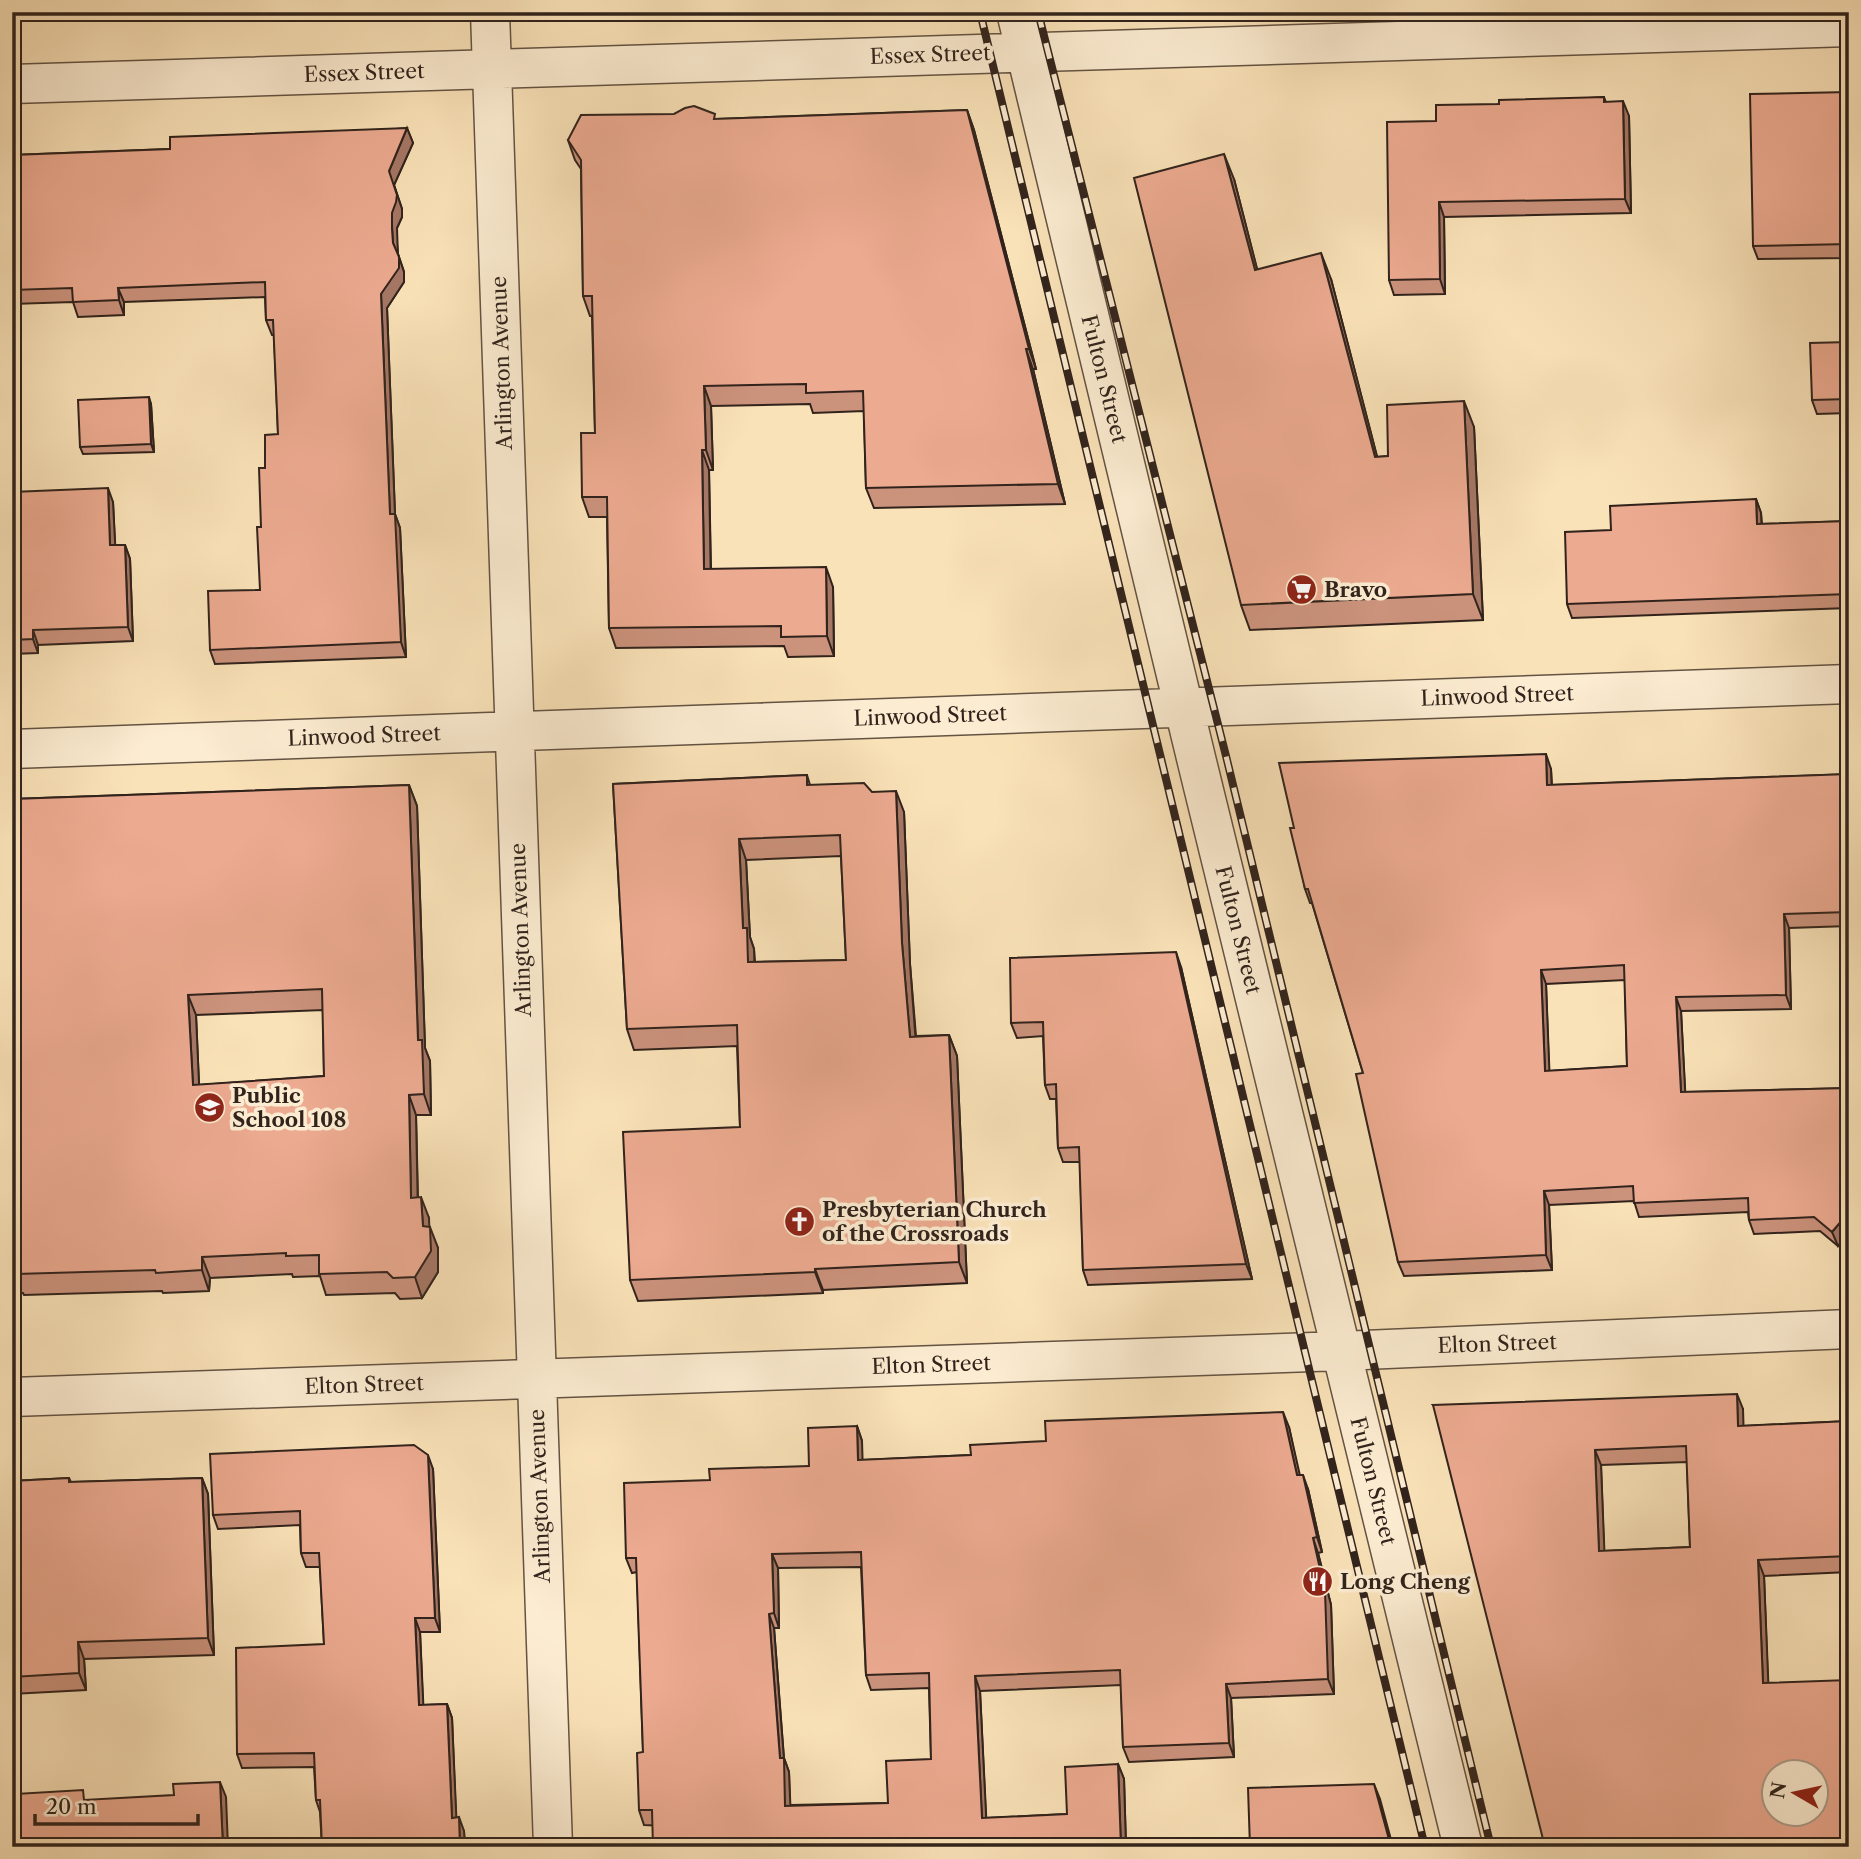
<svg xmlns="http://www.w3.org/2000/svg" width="1861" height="1859" viewBox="0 0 1861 1859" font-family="'Libre Caslon Text',serif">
<rect width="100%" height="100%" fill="#fae2b8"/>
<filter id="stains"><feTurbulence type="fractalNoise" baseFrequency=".00286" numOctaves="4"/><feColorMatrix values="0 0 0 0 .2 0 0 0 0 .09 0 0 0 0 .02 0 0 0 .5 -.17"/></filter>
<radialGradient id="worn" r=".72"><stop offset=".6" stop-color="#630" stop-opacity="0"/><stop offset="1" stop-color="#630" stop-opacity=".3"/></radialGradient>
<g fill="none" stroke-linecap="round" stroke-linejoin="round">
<defs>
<path id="minor" d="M490,12L553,1847
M1016,12L1197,762L1463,1847
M12,84L1849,27
M12,749L1849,684
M12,1397L1341,1351L1849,1329"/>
</defs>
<use href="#minor" stroke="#635343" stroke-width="41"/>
<use href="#minor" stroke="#fcecd1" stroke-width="38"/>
<defs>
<path id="rail" d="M980,12L1425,1847
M1038,12L1226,756L1491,1847"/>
</defs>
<use href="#rail" stroke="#31231c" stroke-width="8"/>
<use href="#rail" stroke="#fcecd1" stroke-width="5" stroke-dasharray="16" stroke-linecap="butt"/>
</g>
<path fill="#cb927c" stroke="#31231c" stroke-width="2" fill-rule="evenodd" d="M1849,92V258L1758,259L1753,246Z
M1604,97L1606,102L1629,116L1631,213L1444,217L1445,294L1394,295L1389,280L1436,121L1499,104Z
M967,110L974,130L1036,369H1033L1065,504L874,508L866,488L864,411L813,413L810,404L711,406L713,470H709L711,569L833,587L834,656L788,657L784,646L616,648L609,628L607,517H589L582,497L595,433L592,316H590L583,296L581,169L575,160L568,140L716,119Z
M407,128L413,143L394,185L402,209V217L397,228V244L398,254L404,272V282L387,308L395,514L400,528L406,657L215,664L210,650L260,590L261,527L265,468L278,434L274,335H272L266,320L265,297L124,302V315L78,317L73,302L12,304V155L170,149Z
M1234,179L1257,269L1331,279L1377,457L1388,456L1474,427L1483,620L1250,630L1241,605Z
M1849,342V413L1817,414L1812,400Z
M151,404L154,452L83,454L80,447Z
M12,492L113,502L115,545H125L130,559L133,641L38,645V653L12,654Z
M1756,499L1761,513L1762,524L1849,521V608L1572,618L1567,604L1611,530Z
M1551,769L1552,785L1849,774V926L1789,928L1791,1009L1681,1011L1685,1092L1849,1088V1233L1838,1246L1820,1231L1754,1234L1749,1220L1748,1212L1639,1217L1634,1201L1549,1205L1552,1270L1404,1276L1398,1262L1363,1073L1312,903H1310L1305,889L1294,828ZM1625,980L1627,1066L1549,1071L1546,984Z
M807,775L810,785L872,792L904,812L910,964L916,1036L949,1035L957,1056L967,1283L823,1290V1293L638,1301L630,1280L740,1127L737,1046L634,1050L627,1029L613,784ZM841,856L846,960L755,962L754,949L750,937L746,860Z
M409,785L417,806L425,1048L430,1061L431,1115H416L418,1197L429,1218V1227L438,1248V1272L422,1298L400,1299L395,1293L326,1295L320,1276L293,1277L292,1274L210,1278L209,1291L163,1293L162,1291L24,1295L23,1293H12V799ZM323,1010L324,1076L199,1085L196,1015Z
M1181,967L1252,1279L1088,1285L1083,1270L1080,1162H1063L1058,1148L1056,1099H1050L1045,1085L1043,1036L1017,1038L1011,1023Z
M1433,1405L1743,1409V1426L1849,1421V1572L1764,1576L1768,1683L1849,1847ZM1687,1462L1690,1547L1604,1551L1601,1465Z
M857,1426L862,1441V1460L971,1455L1289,1427L1299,1475L1308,1489L1322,1552L1318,1553L1331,1605L1334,1694L1231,1698L1234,1757L1129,1762L1123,1747L1121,1685L980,1691L986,1818L1067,1814L1118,1764L1124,1779L1126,1847L644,1825L639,1810L643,1752L637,1572L632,1573L626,1558L710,1480L809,1466ZM861,1567L866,1675L871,1690L929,1688L931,1759L888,1803L790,1805L789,1772L784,1758L774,1628H779L778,1568Z
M433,1469L440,1632H420L423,1705L447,1704L452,1718L456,1818L464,1831L465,1847H322L320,1812L316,1800L314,1767L242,1768L237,1754L324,1644L320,1567H306L301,1553L300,1525L218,1529L213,1515Z
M69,1478L71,1482L202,1478L208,1494L214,1655L84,1659L86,1690L12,1694V1481Z"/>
<path fill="#a57765" stroke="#31231c" stroke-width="2" d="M1623,101L1629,116L1631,213L1625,199Z
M967,110L974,130L1036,369L1029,349Z
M407,128L413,143L394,185L402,209V217L397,228L398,257L393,243L389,171Z
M1224,154L1234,179L1264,296L1255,270Z
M1439,202L1444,217L1445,294L1440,279Z
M1321,253L1331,279L1384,483L1375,457Z
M399,257L404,272V282L387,308L395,514L400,528L406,657L401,642L390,514L381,294Z
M118,288L124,302V315L119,300Z
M1026,349L1033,369L1065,504L1058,484Z
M704,386L711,406L713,470L706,450Z
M149,397L151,404L154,452L151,444Z
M1464,401L1474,427L1483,620L1473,594Z
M702,450L709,470L711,589L704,569Z
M108,488L113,502L116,560L110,545Z
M1756,499L1761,513L1762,538L1757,524Z
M125,545L130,559L133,641L128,627Z
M826,567L833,587L834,656L827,636Z
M33,630L38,645V653L33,639Z
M1546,754L1551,769L1552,799L1547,785Z
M409,785L417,806L425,1048L430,1061L431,1115L424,1094L418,1040Z
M896,791L904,812L910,964L917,1058L910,1037L902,943Z
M739,839L746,860L750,937L754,949L755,984L748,962L743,928Z
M1784,914L1789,928L1791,1009L1786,995Z
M1176,952L1181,967L1252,1279L1246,1264Z
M1541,970L1546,984L1550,1085L1545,1071Z
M188,995L196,1015L200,1106L193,1085Z
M1676,997L1681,1011L1686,1106L1681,1092Z
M949,1035L957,1056L967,1283L959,1262Z
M409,1095L416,1115L418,1218L411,1198Z
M1544,1191L1549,1205L1552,1270L1546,1255Z
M421,1197L429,1218L430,1247L423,1226Z
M1849,1212V1233L1838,1246L1832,1232Z
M430,1227L438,1248V1272L422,1298L415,1277Z
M202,1257L210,1278L209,1291L202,1270Z
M815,1269L823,1290V1293L815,1272Z
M1737,1394L1743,1409L1744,1442L1738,1426Z
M1283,1412L1289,1427L1303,1489L1297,1475Z
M857,1426L862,1441L863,1474L858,1460Z
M1595,1450L1601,1465L1605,1566L1599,1551Z
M428,1455L433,1469L440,1632L435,1618Z
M1303,1475L1308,1489L1322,1552L1317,1537Z
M202,1478L208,1494L214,1655L208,1638Z
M1313,1538L1318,1553L1331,1605L1334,1694L1328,1679Z
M772,1554L778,1568L779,1628L774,1613Z
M1758,1560L1764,1576L1769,1699L1763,1683Z
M769,1614L774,1628L784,1760V1758L789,1772L791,1820L785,1806L780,1758Z
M415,1618L420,1632L424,1719L419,1705Z
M78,1642L84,1659L86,1690L79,1673Z
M975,1676L980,1691L987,1833L982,1818Z
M1226,1684L1231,1698L1234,1757L1229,1743Z
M447,1704L452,1718L457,1832L452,1818Z
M1118,1764L1124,1779L1126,1847H1121Z
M14,1765L20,1780L21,1808L16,1794Z
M220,1782L226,1797L228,1847H223Z
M1374,1784L1380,1799L1393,1847H1391Z
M459,1817L464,1831L465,1847H460Z"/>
<path fill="#ecaa90" stroke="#31231c" stroke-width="2" fill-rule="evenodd" d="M1849,92V244L1753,246L1750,94Z
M1604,97V102L1623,101L1625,199L1439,202L1440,279L1389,280L1387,122L1436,121V105L1499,104V100Z
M694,106L715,114L714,119L967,110L1029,349H1026L1058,484L866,488L863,391L806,393V384L704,386L706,450H702L704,569L826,567L827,636L781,637V626L609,628L607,497H582L581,433H595L592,296H583L581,160L568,140L581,115L674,114L685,108Z
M407,128L389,171L397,195L396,202L392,213V229L393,243L399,257V268L381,294L390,514H395L401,642L210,650L208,591L260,590L257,527H261L259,468H265V435L278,434L273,320H266L265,282L118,288L119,300L73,302L72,288L12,290V155L170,149V137Z
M1224,154L1255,270L1321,253L1375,457L1388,456L1387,405L1464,401L1473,594L1241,605L1134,178Z
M1849,342V399L1812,400L1810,343Z
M149,397L151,444L80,447L78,400Z
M108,488L110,545H125L128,627L33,630V639L12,640V492Z
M1756,499L1757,524L1849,521V594L1567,604L1565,532L1611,530L1610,506Z
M1546,754L1547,785L1849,774V912L1784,914L1786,995L1676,997L1681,1092L1849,1088V1212L1832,1232L1814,1217L1749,1220L1748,1198L1634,1203L1633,1186L1544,1191L1546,1255L1398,1262L1356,1074L1363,1073L1308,889H1305L1290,828H1294L1279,763ZM1624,965L1627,1066L1545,1071L1541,970Z
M807,775V785L864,783L872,792L896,791L902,943L910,1037L949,1035L959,1262L815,1269V1272L630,1280L623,1132L740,1127L737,1025L627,1029L613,784ZM840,835L846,960L748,962L747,928H743L739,839Z
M409,785L418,1040H422L424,1094L409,1095L411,1198L421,1197L423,1226L430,1227L431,1251L415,1277L393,1278L387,1272L319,1274V1255L286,1256V1253L202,1257V1270L156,1273L155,1270L16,1274V1272H12V799ZM322,989L324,1076L193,1085L188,995Z
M1176,952L1246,1264L1083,1270L1079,1147L1058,1148L1056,1084L1045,1085L1043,1022L1011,1023L1010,958Z
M1737,1394L1738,1426L1849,1421V1556L1758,1560L1763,1683L1849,1680V1847H1545L1433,1405ZM1686,1446L1690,1547L1599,1551L1595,1450ZM1774,1772H1816V1814H1774Z
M1283,1412L1297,1475H1303L1317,1537L1313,1538L1325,1591L1328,1679L1226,1684L1229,1743L1123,1747L1120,1670L975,1676L982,1818L1067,1814L1065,1767L1118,1764L1121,1847H653L652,1810H639L637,1753L643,1752L636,1558H626L624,1483L710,1480L709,1469L809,1466L808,1428L857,1426L858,1460L971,1455L970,1445L1046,1441L1045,1421ZM861,1552L866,1675L929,1673L931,1759L886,1761L888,1803L785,1806L784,1758H780L769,1614L774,1613L772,1554Z
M414,1445L428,1455L435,1618H415L419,1705L447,1704L452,1818L459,1817L460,1847H322L320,1800H316L314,1753L237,1754L236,1648L324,1644L319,1553H301L300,1511L213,1515L210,1454Z
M69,1478V1482L202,1478L208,1638L78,1642L79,1673L12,1677V1481Z
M12,1765H14L16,1794L83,1790L84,1800L174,1795L173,1784L220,1782L223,1847H12Z
M1374,1784L1391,1847H1250L1248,1788Z"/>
<defs>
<symbol id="supermarket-disc" viewBox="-11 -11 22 22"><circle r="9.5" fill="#8f2418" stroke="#fcecd1"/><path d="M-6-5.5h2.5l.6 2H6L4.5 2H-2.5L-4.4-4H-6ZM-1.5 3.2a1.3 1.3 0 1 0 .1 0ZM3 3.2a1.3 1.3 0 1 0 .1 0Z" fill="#fff"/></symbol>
<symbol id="school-disc" viewBox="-11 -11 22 22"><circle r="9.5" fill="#8f2418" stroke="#fcecd1"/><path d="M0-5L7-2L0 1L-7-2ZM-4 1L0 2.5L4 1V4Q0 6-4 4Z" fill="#fff"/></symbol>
<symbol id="church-disc" viewBox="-11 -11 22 22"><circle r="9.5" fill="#8f2418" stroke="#fcecd1"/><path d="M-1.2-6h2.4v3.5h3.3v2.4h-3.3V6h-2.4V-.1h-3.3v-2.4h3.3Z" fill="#fff"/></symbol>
<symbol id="restaurant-disc" viewBox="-11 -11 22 22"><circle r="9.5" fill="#8f2418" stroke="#fcecd1"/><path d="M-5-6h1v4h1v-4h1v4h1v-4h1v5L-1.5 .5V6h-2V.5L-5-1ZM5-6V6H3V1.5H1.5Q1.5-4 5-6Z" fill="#fff"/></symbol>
</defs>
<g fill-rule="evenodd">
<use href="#supermarket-disc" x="1284" y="572" width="35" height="35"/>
<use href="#school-disc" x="192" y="1090" width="35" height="35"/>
<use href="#church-disc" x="782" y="1204" width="35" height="35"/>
<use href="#restaurant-disc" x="1300" y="1564" width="35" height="35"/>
</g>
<g text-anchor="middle" stroke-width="7" stroke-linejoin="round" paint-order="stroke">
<g font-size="21" fill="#31231c" stroke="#fcecd1">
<text transform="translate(930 55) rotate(-2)" y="7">Essex Street</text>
<text transform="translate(364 73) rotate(-2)" y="7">Essex Street</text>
<text transform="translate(502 363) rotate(-92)" y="7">Arlington Avenue</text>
<text transform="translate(1104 379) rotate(76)" y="7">Fulton Street</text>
<text transform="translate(1497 696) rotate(-2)" y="7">Linwood Street</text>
<text transform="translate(930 716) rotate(-2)" y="7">Linwood Street</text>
<text transform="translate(364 736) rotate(-2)" y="7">Linwood Street</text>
<text transform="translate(521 930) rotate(-92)" y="7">Arlington Avenue</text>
<text transform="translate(1238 930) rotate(76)" y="7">Fulton Street</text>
<text transform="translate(1497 1344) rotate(-2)" y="7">Elton Street</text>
<text transform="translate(931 1365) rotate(-2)" y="7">Elton Street</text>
<text transform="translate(364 1385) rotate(-2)" y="7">Elton Street</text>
<text transform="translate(1373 1481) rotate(76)" y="7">Fulton Street</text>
<text transform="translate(540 1496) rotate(-92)" y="7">Arlington Avenue</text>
</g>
<g font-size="21" font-weight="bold" fill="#31231c" stroke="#fcecd1" text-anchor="start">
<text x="1324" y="597">Bravo</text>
<text x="232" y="1103">Public<tspan x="232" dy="24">School 108</tspan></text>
<text x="822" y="1217">Presbyterian Church<tspan x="822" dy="24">of the Crossroads</tspan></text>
<text x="1340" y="1589">Long Cheng</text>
</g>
</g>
<rect width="1861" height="1859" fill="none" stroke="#fae2b8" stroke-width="42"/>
<rect x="14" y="14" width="1833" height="1831" fill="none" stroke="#31231c" stroke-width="3.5"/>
<rect x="21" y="21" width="1819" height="1817" fill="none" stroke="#31231c" stroke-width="2"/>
<g transform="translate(1795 1793) rotate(279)"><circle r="33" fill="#fcecd1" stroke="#ab9c89" stroke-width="2"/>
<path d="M0-5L12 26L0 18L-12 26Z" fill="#8f2418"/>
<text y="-10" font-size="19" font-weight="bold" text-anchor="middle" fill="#31231c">N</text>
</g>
<path d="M35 1814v10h163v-10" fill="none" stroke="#31231c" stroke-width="3.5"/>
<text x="46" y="1814" font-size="21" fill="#31231c" stroke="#fcecd1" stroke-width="5" paint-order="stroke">20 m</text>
<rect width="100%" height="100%" filter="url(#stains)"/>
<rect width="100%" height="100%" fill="url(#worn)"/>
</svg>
